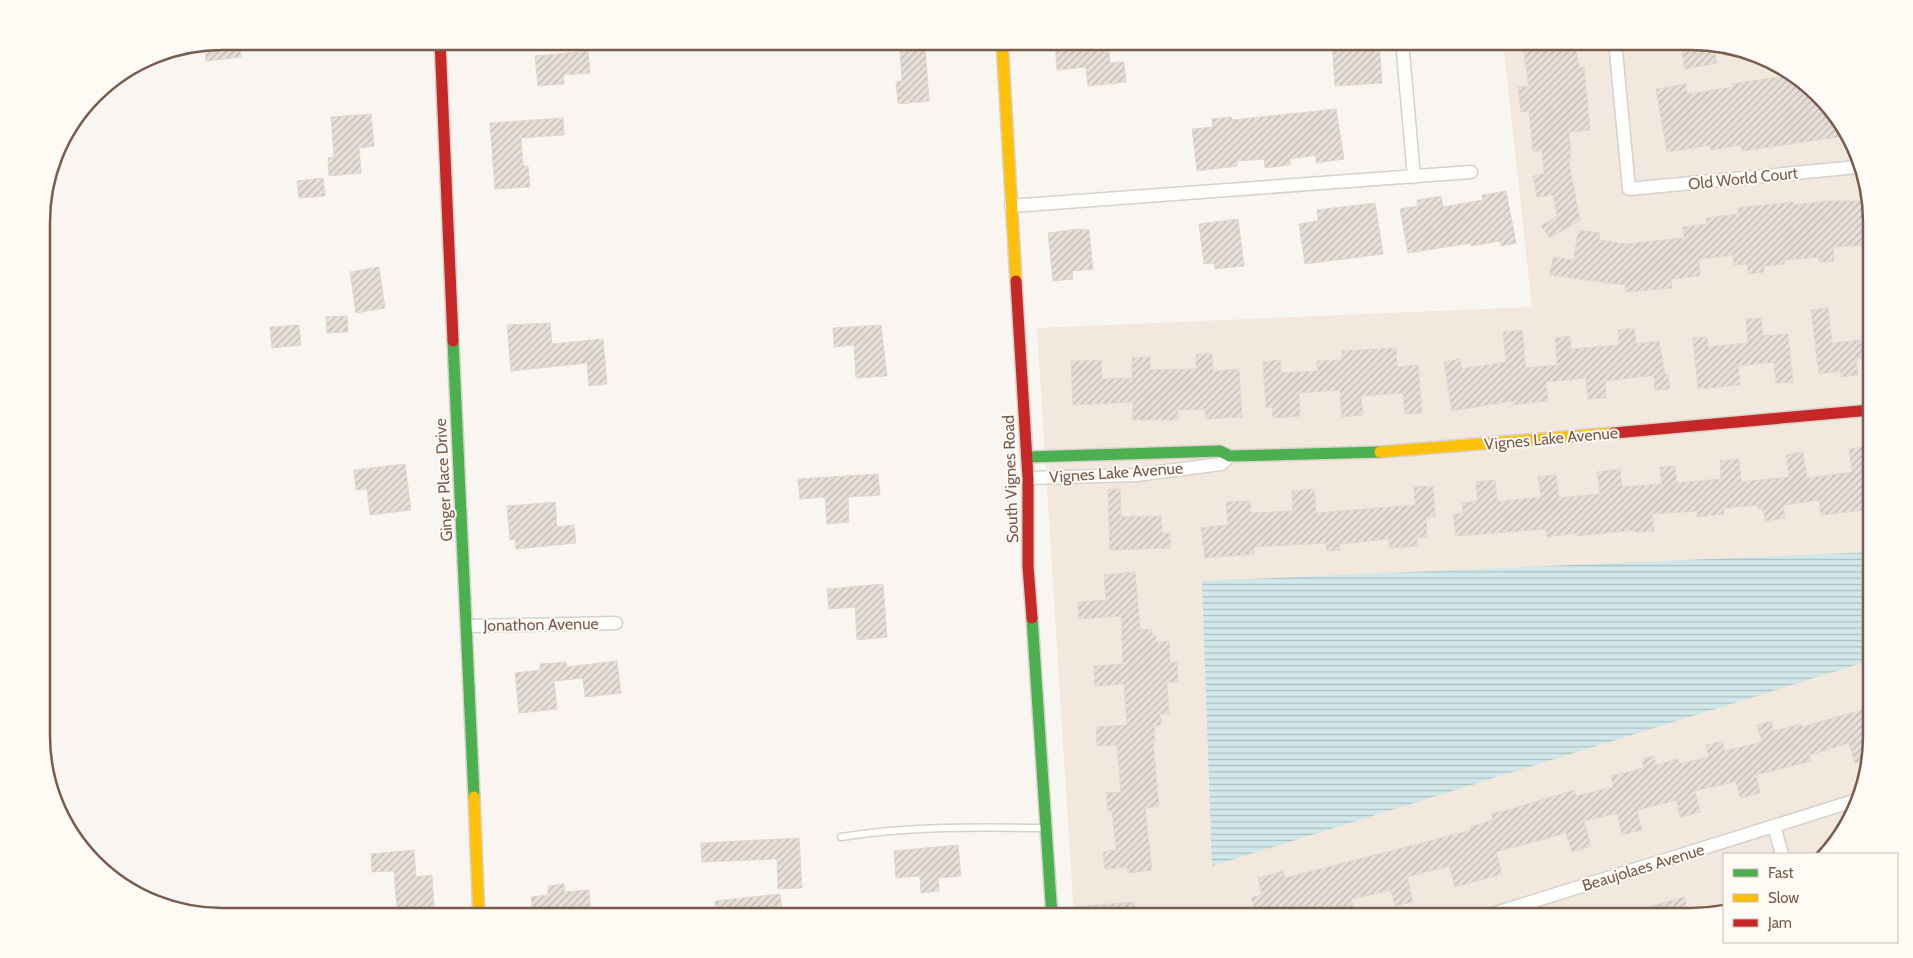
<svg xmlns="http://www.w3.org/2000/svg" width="1913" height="958" viewBox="0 0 1913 958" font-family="Cabin,sans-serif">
<defs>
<pattern id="water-rules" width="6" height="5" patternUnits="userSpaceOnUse" patternTransform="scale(1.25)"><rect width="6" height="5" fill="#d0e8ea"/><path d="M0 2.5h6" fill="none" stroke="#aebfc0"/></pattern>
<pattern id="building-hatch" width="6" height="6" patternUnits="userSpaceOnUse" patternTransform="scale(1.25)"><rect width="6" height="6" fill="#e6ded7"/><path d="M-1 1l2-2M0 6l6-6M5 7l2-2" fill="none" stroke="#bfb7b1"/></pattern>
</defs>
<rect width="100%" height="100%" fill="#f9f5f0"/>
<path fill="#f2e8de" d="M1503,41H1691L1760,57L1762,62L1772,61L1835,112L1870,198L1872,737L1853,816L1820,854H1724V909L1703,916L1074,917L1037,328L1532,307Z"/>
<path fill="url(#water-rules)" d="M1871,552L1872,660L1212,866L1202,581Z"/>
<path fill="url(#building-hatch)" stroke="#e2d8d2" d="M222,41H240L241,57L206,61L204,45Z
M1055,41H1108L1110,63L1124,62L1126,82L1088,86L1086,67L1057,70Z
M1379,41L1382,83L1335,86L1332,42Z
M1522,41H1575L1579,68L1584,67L1590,130L1569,132L1571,158H1568L1580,220L1550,238L1541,226L1557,216L1553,195L1537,197L1533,176L1544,174L1542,151H1533L1529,111L1521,112L1518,87L1529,86Z
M1680,41L1714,47L1717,63L1685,69Z
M925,47L929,101L898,104L896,82L902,81L900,49Z
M588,51L590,73L563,75L564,84L538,86L535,56Z
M1790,75L1835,112L1845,136L1742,151L1741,145L1711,150L1710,145L1667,152L1656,89L1686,84L1687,94L1733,87L1732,84Z
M1336,109L1344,159L1316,163V155L1290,159V165L1265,168L1264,159L1237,161V166L1197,171L1192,129L1213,127L1212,119L1231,117L1232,120Z
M371,114L374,146L359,148L361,173L329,176L328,158L334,157L331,117Z
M563,118L564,135L521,138L523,166H528L530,187L495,189L490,123Z
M323,178L325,196L299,198L297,181Z
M1506,191L1516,243L1501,246L1500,241L1471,246V243L1408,253L1400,209L1418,206L1417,200L1441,196L1443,207L1483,200L1482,195Z
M1828,201H1866L1868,245L1833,247L1834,261L1819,262V257L1784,260L1785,264L1764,266V272L1748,274L1747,264L1734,265L1733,255L1699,259L1700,276L1671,279L1672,288L1626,292L1625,285L1550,275L1553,257L1574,260L1578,230L1600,233L1599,240L1625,244L1684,238L1683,227L1707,224L1706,218L1739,214L1738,208L1793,202L1794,205Z
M1375,203L1383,254L1305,264L1299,224L1318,221L1317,210Z
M1238,219L1244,266L1215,269L1214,263L1204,264L1199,224Z
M1078,229L1089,230L1093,269L1072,271L1073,279L1053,281L1048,233Z
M379,267L385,308L356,313L350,272Z
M1828,308L1832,343L1861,340L1863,358L1856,359L1858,375L1841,377V371L1819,374L1811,310Z
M347,316L348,332L327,333L326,317Z
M1761,318L1763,336L1788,334L1793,382L1776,383L1774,362L1738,366L1740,385L1698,389L1693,338L1707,337L1708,347L1748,343L1746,319Z
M550,323L552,344L603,339L607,384L589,386L587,363L511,371L507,325Z
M299,325L301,345L272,348L270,327Z
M881,325L887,376L856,378L854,345L834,347L833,328Z
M1634,328L1636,344L1659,341L1665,374L1605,381L1606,398L1588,399L1586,378L1546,382L1548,401L1512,405V401L1452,411L1444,362L1460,359L1462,369L1506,362L1503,332L1522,330L1526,368L1557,365L1555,338L1570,336L1571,349L1619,345L1618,330Z
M1396,348L1397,367L1418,365L1422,413L1405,414L1403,393L1361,396L1363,415L1342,417L1340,390L1299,393L1300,416L1273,418L1272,407L1266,408L1263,362L1280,360L1281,373L1318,371L1317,361L1342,360V351Z
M1196,354H1212L1213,371L1239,369L1242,417L1206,419L1205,409L1178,410V420H1133V402L1073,405L1071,361L1101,360L1102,379L1132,378V358L1150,357V370L1196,369Z
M1668,374L1670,389L1655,390L1654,376Z
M1864,447L1869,490L1863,491L1865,510L1821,515L1819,500L1783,505L1785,518L1765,521L1763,509H1758V505L1724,508V514L1697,517V511L1652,514L1654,531L1634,532V530L1576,536V533L1547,537L1546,529L1456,536L1453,514L1463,513L1462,503L1478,501L1476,482L1495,480L1497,502L1541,497L1538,477L1556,475L1559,498L1600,494L1597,472L1620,469L1622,487L1662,484L1660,467L1675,466L1677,483L1721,479L1720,461L1739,459L1741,482L1789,477L1786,455L1803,452L1807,478L1852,472L1849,449Z
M405,464L411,510L370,515L367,489L356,490L354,470Z
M878,474L880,495L848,497L849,522L827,524L825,497L800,499L798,479Z
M1433,486L1435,516L1426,517L1427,537L1417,538V546L1390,548L1389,539L1339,544L1340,550L1327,551L1326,543L1254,547V554L1205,558L1201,528L1228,525L1226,502L1250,501L1251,513L1293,511L1292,491L1314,489L1316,513L1415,505L1414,487Z
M1108,489H1120L1121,517L1161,516L1162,533H1170V548L1110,550Z
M555,502L557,527L574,525L576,543L516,549L515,539L510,540L507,506Z
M1135,572L1140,630L1152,629V636H1156V642L1169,641L1170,663L1177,662L1178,682H1167L1169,714H1160L1161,725L1154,726L1155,742H1153L1159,806L1145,808L1152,870L1128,873L1127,867L1105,869L1103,852L1116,850L1112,811H1108L1106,793L1121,792L1117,745L1097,746L1096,727L1127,725L1124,684L1095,686L1094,666L1123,664L1121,616L1079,619L1078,602L1106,600L1104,575Z
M883,584L887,637L857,640L855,607L829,609L827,589Z
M617,661L621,693L585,697L583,678L554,681L557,709L519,713L515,673L540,670V664L566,662L567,667Z
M1872,707V737L1866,760L1855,763L1849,743L1809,755L1811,761L1756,775L1760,793L1740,798L1736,781L1695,791L1700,812L1680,817L1677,800L1637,810L1642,830L1622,835L1617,813L1584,821L1591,846L1572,852L1566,833L1496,852L1502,874L1455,887L1449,866L1407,877L1413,902L1395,906L1391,890L1351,899L1356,916H1338L1335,905L1290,916H1256L1251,898L1262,895L1258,878L1283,871L1285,878L1411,846L1471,830L1470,827L1493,820L1491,813L1508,810L1574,790L1576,796L1613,787L1611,776L1644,768L1642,759L1654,756L1656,765L1678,759L1679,764L1709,757L1706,745L1722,741L1725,751L1762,742L1757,725L1771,721L1774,731L1801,724L1802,727Z
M799,838L802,888L778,889L777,859L702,862L701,843Z
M958,845L961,876L938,878L939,891L921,893L920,876L896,878L894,851Z
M414,850L416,877L432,875L434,907L397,909L394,871L372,872L371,854Z
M564,884L565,892L589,890L591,915L533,917L531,897L548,895V886Z
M780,894L783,917H716L715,901Z
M1684,897L1689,916H1629L1628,913Z
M1134,902L1136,917H1075L1074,907Z"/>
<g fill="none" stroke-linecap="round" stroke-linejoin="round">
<defs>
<path id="lane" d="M841,837C909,826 977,827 1045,828"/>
<path id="street" d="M1402,41L1414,177
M1615,41L1629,189L1857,167
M1011,206L1471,172
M1028,478L1136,475L1221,464L1230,456
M467,626L616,623
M1774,826L1782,854
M1486,916L1857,800"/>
<path id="fast" d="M453,341L474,797
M1027,457L1220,451L1230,456L1380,452
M1032,618L1052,917"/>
<path id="slow" d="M1002,41L1016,281
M1380,452L1614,433
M474,797L479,917"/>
<path id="jam" d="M440,41L453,341
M1016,281L1028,478V566L1032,618
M1614,433L1871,410"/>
</defs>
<use href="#lane" stroke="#d7d1cb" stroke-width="9"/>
<use href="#street" stroke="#d7d1cb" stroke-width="15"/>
<use href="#fast" stroke="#d9d2cb" stroke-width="14"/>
<use href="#slow" stroke="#d9d2cb" stroke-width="14"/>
<use href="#jam" stroke="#d9d2cb" stroke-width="14"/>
<use href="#lane" stroke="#fefefd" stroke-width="6"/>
<use href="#street" stroke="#fefefd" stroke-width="12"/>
<use href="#fast" stroke="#4caf50" stroke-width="11"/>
<use href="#slow" stroke="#ffc107" stroke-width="11"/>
<use href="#jam" stroke="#c62828" stroke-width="11"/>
</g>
<g text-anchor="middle" stroke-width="4" stroke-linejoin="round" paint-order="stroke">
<g font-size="16" fill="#7a5c4d" stroke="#fffaf3">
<text transform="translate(1743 178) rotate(-6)" y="6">Old World Court</text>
<text transform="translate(1551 438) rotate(-5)" y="6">Vignes Lake Avenue</text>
<text transform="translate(1116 472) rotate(-4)" y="6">Vignes Lake Avenue</text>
<text transform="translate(1010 479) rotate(-92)" y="6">South Vignes Road</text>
<text transform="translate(443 480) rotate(-93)" y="6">Ginger Place Drive</text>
<text transform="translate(541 624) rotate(-1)" y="6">Jonathon Avenue</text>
<text transform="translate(1643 867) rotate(-17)" y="6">Beaujolaes Avenue</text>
</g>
</g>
<path d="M0 0H1913V958H0ZM222 50H1691A172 172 0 0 1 1863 222V736A172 172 0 0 1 1691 908H222A172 172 0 0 1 50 736V222A172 172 0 0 1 222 50Z" fill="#fffaf3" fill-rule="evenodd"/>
<path fill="none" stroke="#7a5c4d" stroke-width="2.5" d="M222 50H1691A172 172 0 0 1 1863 222V736A172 172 0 0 1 1691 908H222A172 172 0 0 1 50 736V222A172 172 0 0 1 222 50Z"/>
<rect x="1723" y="853" width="175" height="90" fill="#fffaf3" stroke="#cabbb1"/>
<rect x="1733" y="869" width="25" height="8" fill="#4caf50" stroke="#cabbb1"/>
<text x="1768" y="878" font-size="15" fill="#7a5c4d">Fast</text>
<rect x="1733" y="894" width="25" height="8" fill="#ffc107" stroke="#cabbb1"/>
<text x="1768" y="903" font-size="15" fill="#7a5c4d">Slow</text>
<rect x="1733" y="919" width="25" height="8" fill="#c62828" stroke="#cabbb1"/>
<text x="1768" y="928" font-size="15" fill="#7a5c4d">Jam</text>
</svg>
